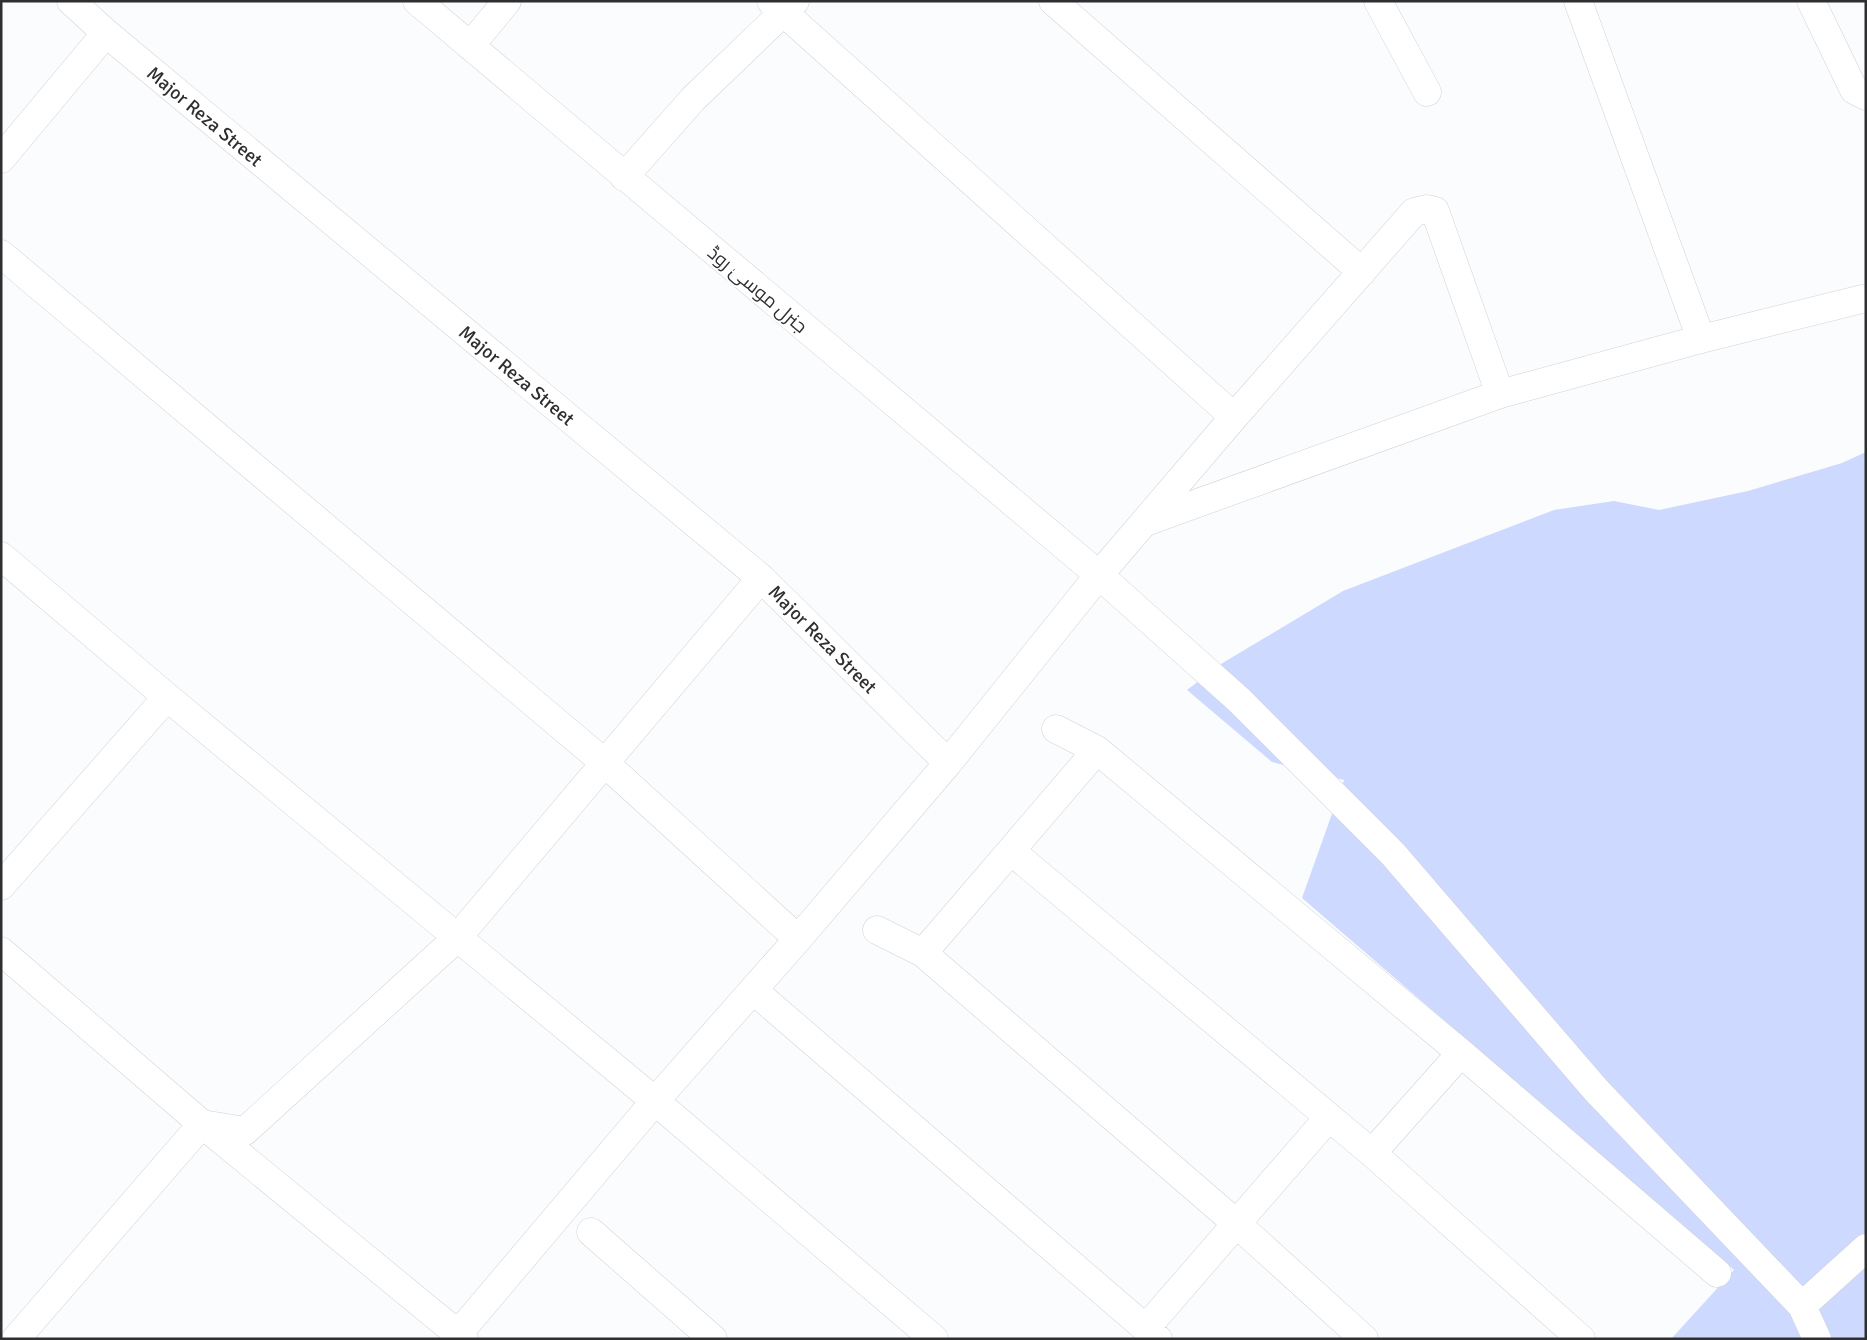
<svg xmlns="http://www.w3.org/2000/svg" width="1867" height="1340" viewBox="0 0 1867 1340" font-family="Signika,Cairo,sans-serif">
<rect width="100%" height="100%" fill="#fbfcfe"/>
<path fill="#cdd9ff" d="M1866,452V1339H1671L1734,1270L1302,898L1344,780L1272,762L1187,690L1221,664L1343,591L1554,510L1614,501L1659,510L1748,491L1842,463Z"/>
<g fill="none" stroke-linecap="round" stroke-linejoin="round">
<defs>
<path id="minor" d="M71,1L106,33L761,578L948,763
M417,1L1099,575L1239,700L1393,854L1596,1090L1802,1306L1817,1339
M771,1L1234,417
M1053,1L1362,272
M1378,1L1427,92
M1578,1L1701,339
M1811,1L1854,90L1866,96
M470,46L507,1
M1,159L106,33
M624,177L693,99L795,1
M1,254L606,764L798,939
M1148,521L1500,394L1701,339L1866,298
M1,556L167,697L655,1101L934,1339
M1056,729L1097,750L1461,1053L1717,1273
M1011,851L1372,1153L1581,1339
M1,886L167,697
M877,930L923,953L1237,1224L1364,1339
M1,951L202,1124L464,1339
M923,953L1097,750
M753,990L1158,1339
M1372,1153L1461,1053
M591,1232L713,1339
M1802,1306L1866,1248
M1146,1328L1329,1117
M458,1334L655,1101L798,939L948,763L1099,575L1234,417L1414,212L1426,209L1435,211L1500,394
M16,1339L202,1124L245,1131L457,938L761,578"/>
</defs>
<use href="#minor" stroke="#d0d2d8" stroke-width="29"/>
<use href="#minor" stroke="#fff" stroke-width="28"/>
</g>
<g text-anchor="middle" stroke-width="4" stroke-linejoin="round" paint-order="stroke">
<g font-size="19" fill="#2f2f32" stroke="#fff">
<text transform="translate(205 116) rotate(40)" y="7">Major Reza Street</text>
<text transform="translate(758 289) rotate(40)" y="7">جنرل موسیٰ روڈ</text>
<text transform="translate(517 375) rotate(40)" y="7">Major Reza Street</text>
<text transform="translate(823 639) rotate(45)" y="7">Major Reza Street</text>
</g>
</g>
<rect width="1867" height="1340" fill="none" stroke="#2f2f32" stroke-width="5"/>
</svg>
